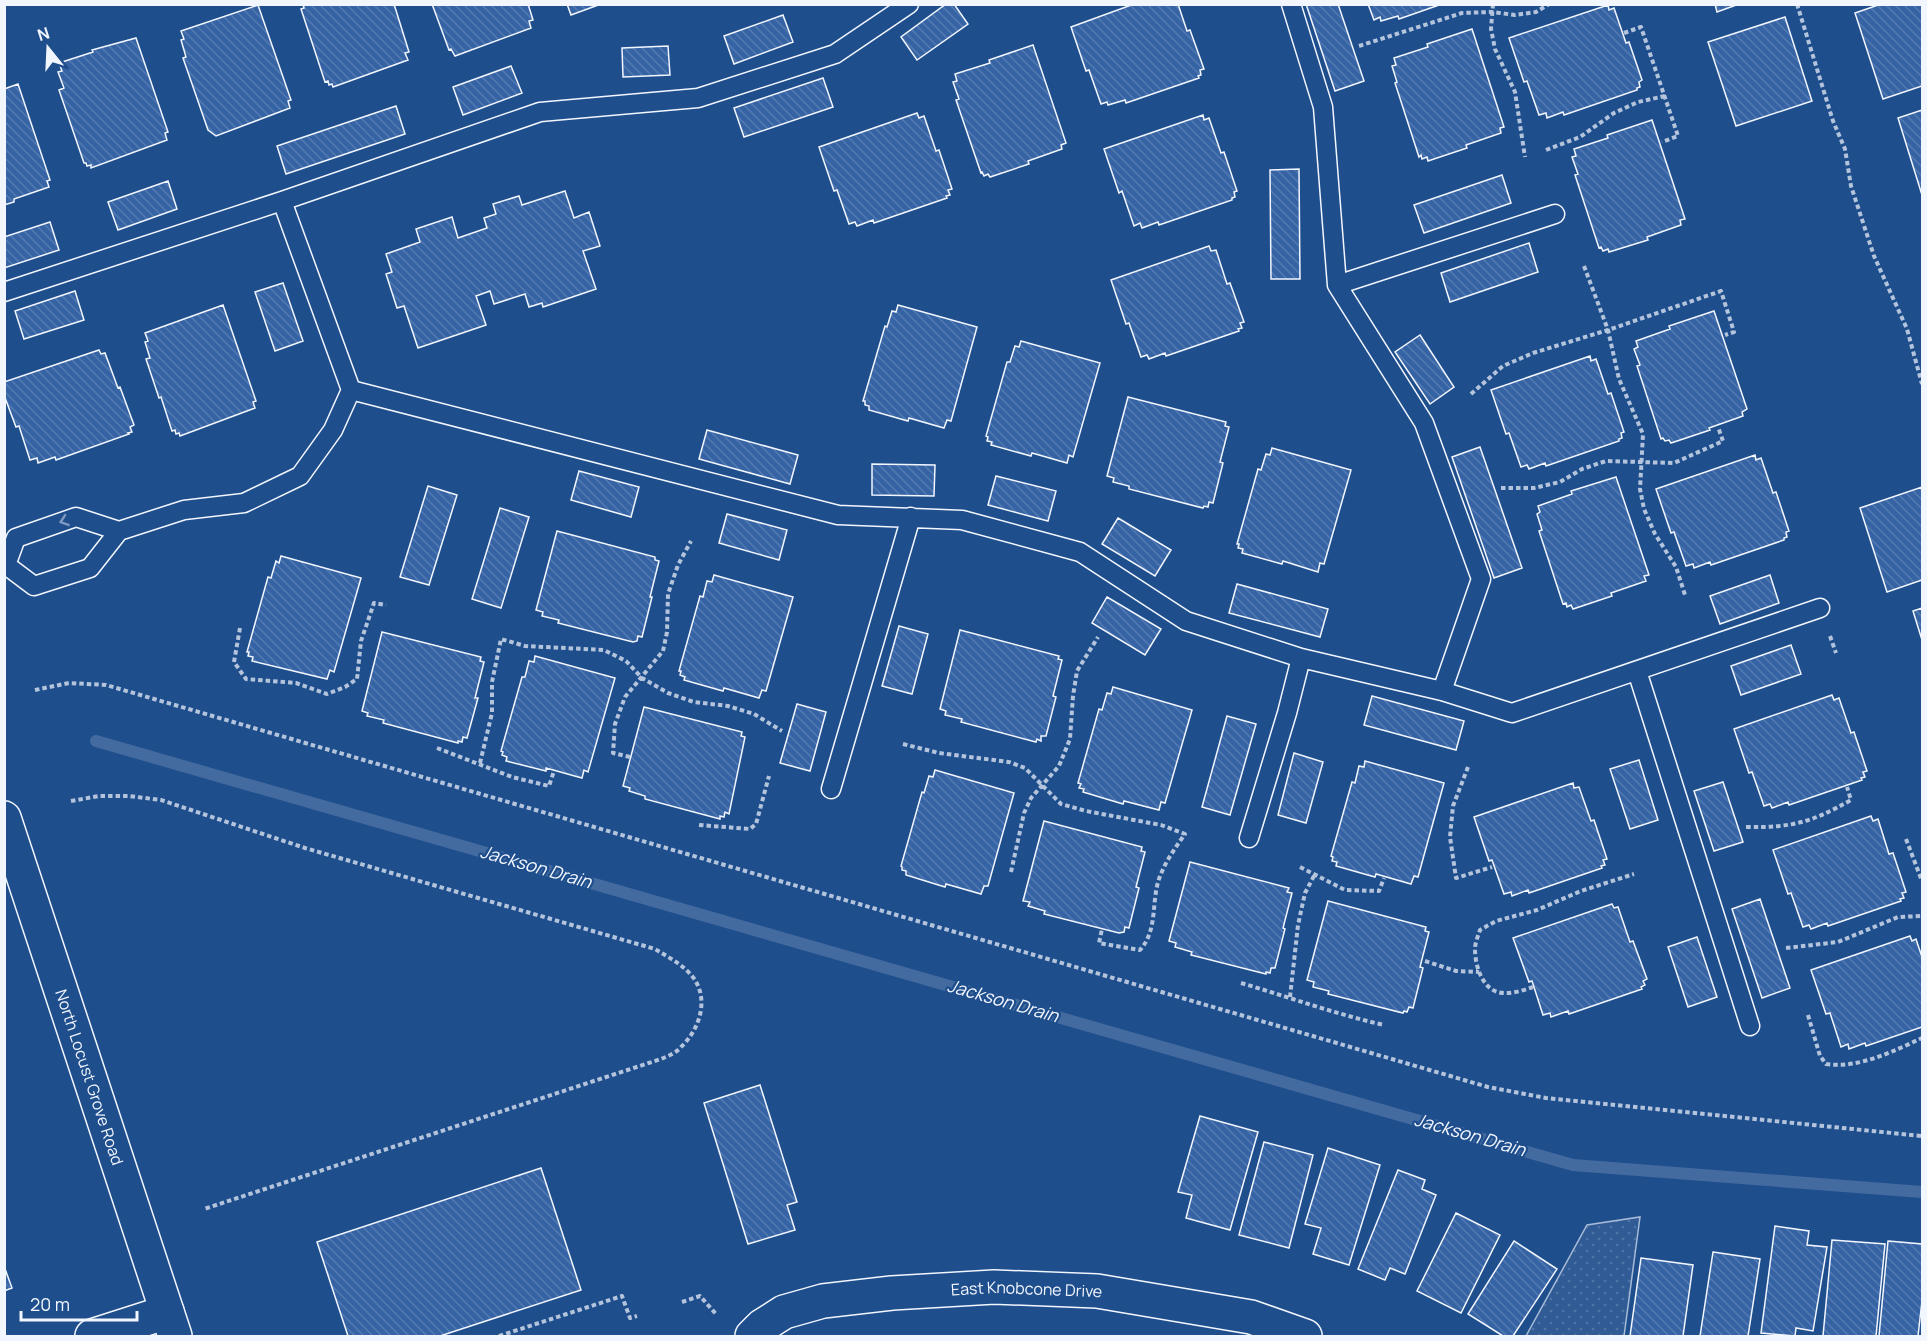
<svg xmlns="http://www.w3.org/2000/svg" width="1927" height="1341" viewBox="0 0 1927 1341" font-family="Manrope,sans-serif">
<defs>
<pattern id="grass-dots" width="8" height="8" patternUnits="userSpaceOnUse" patternTransform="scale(1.5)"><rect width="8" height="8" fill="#305b95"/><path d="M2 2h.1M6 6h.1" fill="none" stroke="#4e73a5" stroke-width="1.8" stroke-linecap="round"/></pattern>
<pattern id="building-back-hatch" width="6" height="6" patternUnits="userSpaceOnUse" patternTransform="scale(1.5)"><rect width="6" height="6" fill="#3563a3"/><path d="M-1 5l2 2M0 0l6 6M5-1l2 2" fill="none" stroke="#537ab1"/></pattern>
</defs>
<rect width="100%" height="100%" fill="#1f4e8c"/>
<path fill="url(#grass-dots)" stroke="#a8bbd7" stroke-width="1.5" d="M1640,1217L1624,1336H1526L1587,1225Z"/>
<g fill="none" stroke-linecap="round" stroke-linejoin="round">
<path stroke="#446ba0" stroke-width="12" d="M96,741L1573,1165L1922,1192"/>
</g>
<path fill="url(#building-back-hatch)" stroke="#f2f6ff" stroke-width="1.5" d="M303,4H394L409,52L405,53L408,60L333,87L332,84L329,85L328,81L325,82L301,9L304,8Z
M432,4H528L533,20L529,21L531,28L455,56L451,49L449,50Z
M567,4H601L571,15Z
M946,4H954L968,24L917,60L901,37Z
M1134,4H1178L1187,31L1190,30L1204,69L1200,70L1201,75L1198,76L1199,78L1126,103L1125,100L1108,105L1107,102L1101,104L1089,70L1086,71L1071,27Z
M1306,4H1338L1364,81L1335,91Z
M1368,4H1442L1399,19L1398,16L1381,21L1380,17L1374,20Z
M1715,4H1739L1717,12Z
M1881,4H1922V86L1883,99L1855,13Z
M258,5L291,100L288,101L290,108L216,136L208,130L183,58L186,57L181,40L184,39L181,31Z
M1608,5L1609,10L1614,8L1626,43L1629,42L1642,80L1639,82L1640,87L1637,88V90L1564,115L1563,112L1547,118L1546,113L1539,115L1527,81L1524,82L1509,38Z
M783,15L793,42L734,64L724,36Z
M1785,17L1812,101L1736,126L1708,42Z
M1472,29L1504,127L1500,128L1501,133L1466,145L1467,148L1428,161L1427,157L1422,159L1421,155L1419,157L1395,83L1397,82L1392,66L1396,65L1394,58L1428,47L1427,44Z
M136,38L168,132L165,133L167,140L91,168V165L87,166L86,163H84L59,90L64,88L58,72L62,71L59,63L93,52L92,50Z
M1033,45L1066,143L1061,145L1062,149L1028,161L1029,164L990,177L988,174L984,176L982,172L981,173L956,100L959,99L953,82L957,81L955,74L990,63L989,60Z
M668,46L670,75L623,77L622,48Z
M511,66L522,93L463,115L453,87Z
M823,78L833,107L744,137L734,108Z
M18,84L50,180L47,181L49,187L14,199V202L4,205V89Z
M396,106L405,134L286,174L277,146Z
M1922,110V195L1898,118Z
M917,113L919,118L924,116L936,151L939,150L952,189L948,190L950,195L946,196L947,198L874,223L873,220L857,226L855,222L849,224L837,190L834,191L819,147Z
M1203,115L1204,120L1209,118L1221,153L1224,152L1237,191L1234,192L1235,197L1232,198V200L1159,225L1158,222L1142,228L1140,223L1134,226L1122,191L1119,193L1104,149Z
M1652,120L1685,219L1680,220L1681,225L1647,237L1648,240L1609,252L1608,249L1603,251L1601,247L1599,248L1575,175L1578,174L1572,157L1576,156L1574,149L1608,138L1607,135Z
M1299,169L1300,279H1271L1270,170Z
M1502,175L1511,203L1424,233L1414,205Z
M168,181L177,209L118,230L108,202Z
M565,191L574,218L589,212L600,246L583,251L596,289L543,307L542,303L529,307L525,294L494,304L490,291L476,296L486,325L418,348L404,306L397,308L386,274L392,272L386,254L420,242L416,229L452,217L458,238L487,228L484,218L496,214L493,204L519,196L522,205Z
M50,222L59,250L4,268V237Z
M1529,243L1538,272L1450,302L1441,273Z
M1209,246L1211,251L1216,250L1227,284L1230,283L1244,322L1240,323L1242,328L1238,329L1239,331L1166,356L1165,353L1149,359L1147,355L1141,357L1129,323L1126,324L1111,280Z
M283,283L303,341L275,351L255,292Z
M75,291L84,320L24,339L15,311Z
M223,305L256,401L253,402L255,408L180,436L179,433L176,434L175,430L172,431L161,397L159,398L146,359L150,358L145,342L148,341L145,333Z
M898,305L977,327L951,421L947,420L944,428L909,418L908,421L869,410V406L865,405V401H863L885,326L887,327L892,311L896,312Z
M1714,311L1747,409L1742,412L1743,416L1709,428L1710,430L1671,443L1669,440L1665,441L1663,438L1661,439L1637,366L1640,365L1634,349L1638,347L1636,341L1670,329L1669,326Z
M1420,335L1454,387L1430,404L1395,352Z
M1021,341L1100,363L1073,457L1069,455L1067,463L1032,453L1031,456L991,445L992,442L987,441L988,437L986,436L1007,362H1010L1015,346L1019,347Z
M99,350L101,354L105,353L118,388L120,387L134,425L130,427L132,432L128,433L129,434L56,460L55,457L38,463L37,458L30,460L19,426L16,427L4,395V382Z
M1590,356L1591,361L1596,359L1608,394L1611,393L1624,432L1621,433L1622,438L1619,439V441L1546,466L1545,463L1529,469L1527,465L1521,467L1509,433L1506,434L1491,390Z
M1128,397L1226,422L1225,426L1229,427L1220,462L1223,463L1213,503L1209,502L1208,507L1204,506L1203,508L1129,489V486L1113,482L1114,478L1107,476Z
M707,430L798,455L790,484L699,459Z
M1480,447L1522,568L1494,578L1452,457Z
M1272,448L1351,470L1324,564L1320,563L1318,572L1283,561L1282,564L1242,553L1243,549L1238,548L1239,544H1237L1258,469L1261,470L1266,454L1270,455Z
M1755,455L1756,460L1761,458L1773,493L1776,492L1789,531L1786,532L1787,537L1784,538V540L1711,565L1710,562L1694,568L1693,564L1686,566L1674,532L1671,533L1656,489Z
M872,464L935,465L934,496L872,495Z
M579,471L639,487L631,517L571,500Z
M996,476L1056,491L1048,521L988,505Z
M1616,477L1649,575L1644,576L1646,581L1611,593L1612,596L1573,609L1571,605L1567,607L1566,603L1563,604L1539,531L1542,530L1537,514L1540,512L1538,506L1572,494L1571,491Z
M428,486L457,495L429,585L400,577Z
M1922,487V580L1887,592L1860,508Z
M500,508L529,517L501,608L472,599Z
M727,514L787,530L779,560L719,543Z
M1118,518L1171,550L1155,576L1102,544Z
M557,531L655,557V560L659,561L650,597H652L642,637L638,636L637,641L633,642L558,623L559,620L542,616L543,612L536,610Z
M281,556L361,578L334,672L330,670L327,679L252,661L253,657L248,656L249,652H247L268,577L271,578L276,561L279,563Z
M714,575L793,597L766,691L762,690L759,698L724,688L723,691L684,680L685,677L680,675L681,671H679L700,596L703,597L707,581L712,582Z
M1770,575L1779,603L1720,624L1710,596Z
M1237,584L1328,609L1320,637L1229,613Z
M1107,597L1161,629L1145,655L1092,623Z
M1922,608V640L1913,611Z
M899,626L928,634L912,694L882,686Z
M960,630L1059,656L1058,659L1062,660L1053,696L1056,697L1046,736H1041V741L1037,739L1036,742L961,722L962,719L945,715L946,711L940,709Z
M382,632L481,657L480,661L484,662L475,698H478L467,738L463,737L462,742L458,741V743L383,723L384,720L367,716L368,713L362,711Z
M1791,645L1801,674L1741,695L1731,666Z
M535,656L615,678L588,772L584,770L582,778L546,768V771L506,761L507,757L502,755L503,752L501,751L522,677H525L529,661L534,662Z
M1113,687L1192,710L1165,803L1161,802L1159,810L1124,801L1123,804L1083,792L1084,789L1079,788L1081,784L1078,783L1099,709L1102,710L1107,693L1111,694Z
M1832,695L1834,700L1839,698L1851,733L1854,732L1867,771L1863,772L1865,777L1861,778L1862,780L1789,805L1788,802L1772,808L1770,804L1764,806L1752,772L1749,773L1734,729Z
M1372,696L1464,721L1456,750L1364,725Z
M797,704L826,712L810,771L780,763Z
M644,707L742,732L741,736L745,737L729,814L725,812L724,817L720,816V819L645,799V796L629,791L630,788L623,786Z
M1227,716L1256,724L1230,815L1202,807Z
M1294,753L1323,762L1306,823L1278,815Z
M1639,760L1658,820L1630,829L1610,769Z
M1365,761L1444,783L1418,877L1414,876L1411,884L1376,874L1375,877L1336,866L1337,862L1332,861L1333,857L1331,856L1352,782L1355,783L1359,766L1364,767Z
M935,770L1014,793L988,886H984L981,894L946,884L945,887L906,875V871L902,870V867L901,866L922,792L924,793L929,776L933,777Z
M1723,782L1743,842L1714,851L1694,791Z
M1573,783L1574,788L1579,787L1591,821L1594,820L1607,859L1603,860L1605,865L1601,866L1602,868L1529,893L1528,890L1512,896L1511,892L1504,894L1492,860L1489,861L1474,817Z
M1871,816L1873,821L1878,819L1889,854L1893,853L1906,892L1902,893L1904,898L1900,899L1901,901L1828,926L1827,923L1811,929L1809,925L1803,927L1791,893L1788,894L1773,850Z
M1044,821L1142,847L1141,851L1145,852L1136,887L1139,888L1129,928L1125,927L1124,932L1119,933L1044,914L1045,911L1028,906L1030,902L1023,901Z
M1190,862L1289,888L1287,892L1292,893L1283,928L1285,929L1275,968H1271L1270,973L1266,972V974L1191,955L1192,952L1175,947L1176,943L1169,941Z
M1760,899L1790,988L1762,998L1732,909Z
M1328,901L1426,927L1425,931L1429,932L1420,967L1423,968L1413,1008L1409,1007L1407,1012L1404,1011L1403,1013L1328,994L1329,991L1313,987L1314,982L1307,980Z
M1612,904L1614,908L1618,907L1630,942L1633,941L1647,979L1643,981L1645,985L1641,987L1642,989L1569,1014L1568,1011L1551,1017L1550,1013L1543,1015L1532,981L1529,982L1513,938Z
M1910,936L1912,941L1916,939L1922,957V1027L1866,1046L1865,1043L1849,1049L1848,1044L1841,1047L1830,1013L1826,1014L1811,970Z
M1697,937L1717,997L1688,1007L1668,947Z
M760,1085L797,1202L787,1205L795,1230L748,1244L704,1103Z
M1200,1116L1258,1132L1230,1230L1186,1218L1192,1195L1178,1192Z
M1264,1142L1313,1155L1289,1248L1239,1235Z
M1328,1148L1380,1165L1349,1265L1313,1254L1321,1228L1305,1224Z
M541,1168L581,1290L440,1336H348L317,1242Z
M1398,1170L1425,1180L1422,1189L1436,1195L1405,1274L1390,1268L1385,1280L1358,1269Z
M1456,1213L1500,1235L1461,1313L1417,1291Z
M1775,1226L1809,1231L1807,1245L1827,1247L1813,1331L1796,1328L1795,1336L1761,1333Z
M1832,1240L1885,1244L1876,1336H1823Z
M1514,1241L1557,1269L1513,1336H1503L1468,1314Z
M1888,1241L1922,1244V1301L1918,1336H1879Z
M1713,1252L1760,1259L1748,1336H1700Z
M1641,1258L1693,1265L1683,1336H1630Z
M4,1266L12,1288L4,1291Z"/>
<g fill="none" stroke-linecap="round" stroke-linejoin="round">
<defs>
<path id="lane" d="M1291,4L1323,107L1337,285L1424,423L1481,579L1442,691
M1337,285L1555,214
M4,292L282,201L540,112L698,98L835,54L909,4
M351,390L838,515L962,520L1080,552L1186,621L1301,658L1442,691L1512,713L1820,608
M119,531L76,517L16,538L6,565L34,586L90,568L119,531L184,510L244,503L300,476L333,430L351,390L282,201
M1637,671L1750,1026
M831,789L911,517
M1249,838L1287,713L1301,658"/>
<g id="street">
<path d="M92,1336L167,1312"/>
<path id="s1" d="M752,1336L762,1326L784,1312L823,1301L892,1293L994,1287L1097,1291L1251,1317L1305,1336"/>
</g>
<g id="secondary">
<path id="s2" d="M4,818L175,1336"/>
</g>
</defs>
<use href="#lane" stroke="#f2f6ff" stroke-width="21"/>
<use href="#street" stroke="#f2f6ff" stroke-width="36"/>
<use href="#secondary" stroke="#f2f6ff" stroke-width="36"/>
<path stroke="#b3c4dc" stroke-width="4" stroke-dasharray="4.5 3" stroke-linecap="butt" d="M1493,4L1491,29L1495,49L1515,92L1525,157
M1797,4L1833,121L1845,149L1851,186L1874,256L1907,329L1922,384
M1624,33L1641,27L1678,136L1662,142
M1359,46L1462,13L1492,12L1515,15L1536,12L1549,4
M1546,150L1580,137L1614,113L1638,102L1665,96
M1584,266L1608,330L1619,379L1643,434L1640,489L1644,509L1655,534L1676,567L1685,595
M1471,394L1503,366L1533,353L1608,330L1721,291L1734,332L1725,335
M1501,488H1534L1560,482L1582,469L1606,461L1674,463L1723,441L1718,427
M240,628L234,662L246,679L296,683L327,694L345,687L357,679L361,641L374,603L386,605
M1830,636L1836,653
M35,690L69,683L106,685L1488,1087L1546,1098L1922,1136
M903,744L939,753L1009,762L1025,768L1061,804L1086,811L1161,825L1185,834C1175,848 1165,862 1159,879C1151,903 1158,930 1140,950L1099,943L1102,929
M437,748L512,777L549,786L554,771
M630,757L613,753L615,724L625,697L663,651L667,632L668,594L678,565L691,541
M480,763L492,713V682L501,639L525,646L604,650L626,661L642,678L668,693L694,702L728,706L754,714L782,731
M1468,767L1453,806L1450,837L1456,878L1492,867
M71,801L99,796H129L161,800L305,848L655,949C668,957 682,964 692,976C710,998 700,1029 681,1047C676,1053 668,1056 661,1059L204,1209
M699,825L750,829L756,824L769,776
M1746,827C1792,828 1812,822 1851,800L1847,787
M1906,839L1922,881
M1300,867L1345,890L1379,891L1384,878
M1011,872L1024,813L1031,798L1059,766L1070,739L1073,696L1077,671L1098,637
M1786,948L1838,942L1898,917L1922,916
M1425,961L1456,971L1479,972
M1241,983C1289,997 1335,1014 1384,1025
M1533,987C1522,991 1506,996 1495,991C1481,985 1475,964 1475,949C1475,943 1478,936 1480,930L1496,921L1537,910L1581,891L1634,874
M1290,997L1298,925L1305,893L1315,874
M1808,1015L1820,1056L1826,1064C1858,1069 1894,1051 1922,1038
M682,1302L700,1296L716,1314
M499,1336L622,1296L630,1318L637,1316"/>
<use href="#lane" stroke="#1f4e8c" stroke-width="18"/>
<use href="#street" stroke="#1f4e8c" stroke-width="33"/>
<use href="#secondary" stroke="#1f4e8c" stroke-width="33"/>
</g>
<defs><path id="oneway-chevron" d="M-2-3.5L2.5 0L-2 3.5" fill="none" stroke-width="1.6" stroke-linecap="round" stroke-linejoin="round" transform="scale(1.5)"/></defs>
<use stroke="#7e9ac0" href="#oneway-chevron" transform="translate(64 521) rotate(161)"/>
<g text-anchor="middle" stroke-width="4.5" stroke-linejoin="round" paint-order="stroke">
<g font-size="16" fill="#f2f6ff" stroke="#1f4e8c">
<text dy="6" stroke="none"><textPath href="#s2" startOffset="273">North Locust Grove Road</textPath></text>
<text dy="6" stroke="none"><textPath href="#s1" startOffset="285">East Knobcone Drive</textPath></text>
</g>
<g font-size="18" font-style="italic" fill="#f2f6ff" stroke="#1f4e8c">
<text transform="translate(536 867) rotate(16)" y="6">Jackson Drain</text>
<text transform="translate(1003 1001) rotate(16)" y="6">Jackson Drain</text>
<text transform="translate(1470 1135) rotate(16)" y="6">Jackson Drain</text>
</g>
</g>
<rect width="1927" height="1341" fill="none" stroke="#f2f6ff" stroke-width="12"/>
<g transform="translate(48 48) rotate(342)" stroke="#1f4e8c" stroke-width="4.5" paint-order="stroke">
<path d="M0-4.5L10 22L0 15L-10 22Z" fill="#f2f6ff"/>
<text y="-9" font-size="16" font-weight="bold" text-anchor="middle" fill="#f2f6ff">N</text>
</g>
<path d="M21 1311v9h116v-9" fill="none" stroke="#f2f6ff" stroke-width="3"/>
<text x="30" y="1311" font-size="18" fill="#f2f6ff" stroke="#1f4e8c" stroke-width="4.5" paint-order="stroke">20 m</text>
</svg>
